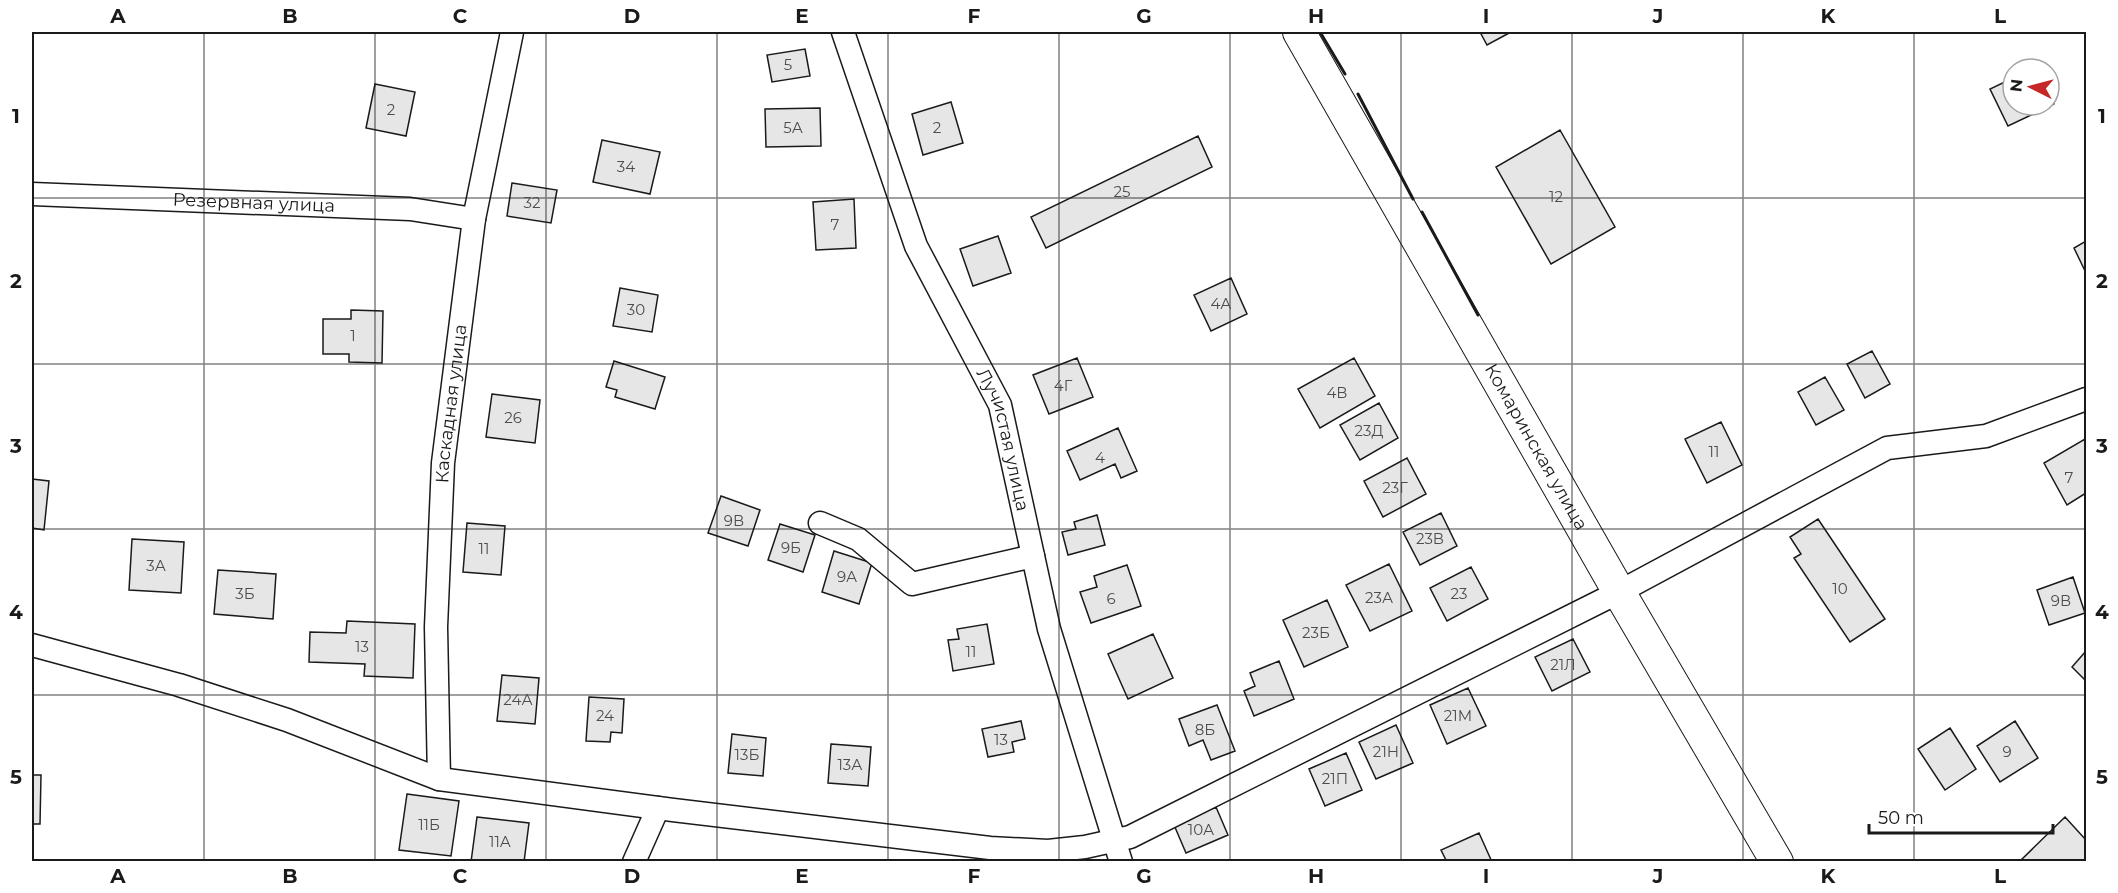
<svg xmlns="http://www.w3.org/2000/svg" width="2118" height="893" viewBox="0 0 2118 893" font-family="Montserrat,sans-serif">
<rect width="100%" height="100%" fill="#fff"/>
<path fill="#e6e6e6" stroke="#1a1a1a" stroke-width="1.5" d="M1480,32H1511L1487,45Z
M805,49L810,76L772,82L767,55Z
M2013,78V105H2049V92L2054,104L2008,126L1990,89Z
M375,84L415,92L406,136L366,128Z
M951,102L963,143L923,155L912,114Z
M820,108L821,146L766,147L765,109Z
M1560,130L1615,227L1551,264L1496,167Z
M1198,136L1212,167L1046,248L1031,217Z
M602,140L660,152L650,194L593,182Z
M512,183L557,190L551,223L507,216Z
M854,199L856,248L816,250L813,202Z
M998,236L1011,273L973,286L960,249Z
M2086,241V273L2074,248Z
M1231,278L1247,314L1211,331L1194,295Z
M620,288L658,295L652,332L613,326Z
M351,310L383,311L382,363L349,362V354H323V319H351Z
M1872,351L1890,384L1865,398L1847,364Z
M1077,358L1093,397L1049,414L1033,375Z
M1354,358L1375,396L1320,428L1298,389Z
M614,361L665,377L655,409L615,397L617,390L606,387Z
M1825,377L1844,410L1816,425L1798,392Z
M492,394L540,400L535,443L486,437Z
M1379,403L1398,438L1360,460L1340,425Z
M1721,422L1742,465L1707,483L1685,439Z
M1118,428L1137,471L1121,478L1115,464L1080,480L1067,451Z
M2085,439L2086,493L2067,505L2044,463Z
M1407,458L1426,494L1383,517L1364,481Z
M32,479L49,481L44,530L32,528Z
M721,496L760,510L748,546L708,533Z
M1441,513L1457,546L1420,565L1403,532Z
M1097,515L1105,545L1068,555L1062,532L1076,529L1074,522Z
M1818,519L1885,619L1850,642L1794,558L1801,554L1790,537Z
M467,523L505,526L501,575L463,572Z
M780,524L815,535L803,572L768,560Z
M132,539L184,542L181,593L129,590Z
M834,551L872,563L859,604L822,592Z
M1389,564L1412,611L1370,631L1346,585Z
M1127,565L1141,606L1091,623L1080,592L1097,587L1094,576Z
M1471,567L1488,599L1447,621L1430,588Z
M218,570L276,574L273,619L214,614Z
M2073,577L2085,613L2049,625L2037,590Z
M1327,600L1348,647L1304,667L1283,620Z
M347,621L415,624L413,678L364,676L365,664L309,662L310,632L346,633Z
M987,624L994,664L953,671L948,640L959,639L957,629Z
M1153,634L1173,678L1128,699L1108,654Z
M1573,639L1590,672L1552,691L1535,657Z
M2086,651V681L2072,667Z
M1279,661L1294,699L1254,716L1244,691L1255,686L1250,673Z
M502,675L539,678L535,724L497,721Z
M1468,688L1486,726L1447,744L1430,705Z
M589,697L624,699L622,733L611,732L610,742L586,741Z
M1217,705L1235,751L1211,760L1203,740L1189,746L1179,719Z
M1021,721L1025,739L1012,742L1014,752L988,757L982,729Z
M2015,721L2038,758L2000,782L1977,746Z
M1396,725L1413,763L1376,779L1359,742Z
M1950,728L1976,769L1945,790L1918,749Z
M732,734L766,738L763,776L728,773Z
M831,744L871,747L868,786L828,783Z
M1346,753L1362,790L1325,806L1309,769Z
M32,775H41L40,824H32Z
M407,794L459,801L451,856L399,850Z
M1216,807L1228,835L1186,853L1174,825Z
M477,817L529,823L524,862H471Z
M2065,817L2086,840V862H2019Z
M1479,833L1492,862H1447L1441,850Z"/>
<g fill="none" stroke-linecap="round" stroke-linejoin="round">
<defs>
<g id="street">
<path id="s1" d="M843,32L916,246L1000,405L1049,629L1121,862"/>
<path id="s2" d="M32,194L410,209L474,219"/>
<path d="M820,523L858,539L912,584L1033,556"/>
<path d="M32,645L179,685L287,720L439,779L673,810L990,848L1048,851L1085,847L1130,837L1619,592L1887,448L1986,436L2086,399"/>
<path id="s3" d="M439,779L436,627L443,463L474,219L512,32"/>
<path d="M634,862L658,808"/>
</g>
<g id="secondary">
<path id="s4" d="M1299,32L1619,592L1777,862"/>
</g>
</defs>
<use href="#street" stroke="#1a1a1a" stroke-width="25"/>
<use href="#secondary" stroke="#1a1a1a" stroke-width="34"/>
<use href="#street" stroke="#fff" stroke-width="22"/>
<use href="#secondary" stroke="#fff" stroke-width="32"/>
<path stroke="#1a1a1a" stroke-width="3" d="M1320,32L1345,74
M1358,94L1413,199
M1422,212L1478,315"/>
</g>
<path fill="none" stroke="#1a1a1a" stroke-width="1.5" stroke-opacity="0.55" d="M204,32V862M375,32V862M546,32V862M717,32V862M888,32V862M1059,32V862M1230,32V862M1401,32V862M1572,32V862M1743,32V862M1914,32V862M32,198H2086M32,364H2086M32,529H2086M32,695H2086"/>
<g text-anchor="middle" stroke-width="4.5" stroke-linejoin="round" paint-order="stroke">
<g font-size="15" fill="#4d4d4d">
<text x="788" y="70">5</text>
<text x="391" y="115">2</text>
<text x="793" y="133">5А</text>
<text x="937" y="133">2</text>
<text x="626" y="172">34</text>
<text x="1122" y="197">25</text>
<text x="1556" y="202">12</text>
<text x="532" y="208">32</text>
<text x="835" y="230">7</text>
<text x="1221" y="309">4А</text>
<text x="636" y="315">30</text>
<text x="353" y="341">1</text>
<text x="1063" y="391">4Г</text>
<text x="1337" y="398">4В</text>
<text x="513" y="423">26</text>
<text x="1369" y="436">23Д</text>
<text x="1714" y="457">11</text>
<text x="1100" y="463">4</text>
<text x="2069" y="483">7</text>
<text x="1395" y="493">23Г</text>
<text x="734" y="526">9В</text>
<text x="1430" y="544">23В</text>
<text x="791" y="553">9Б</text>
<text x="484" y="554">11</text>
<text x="156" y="571">3А</text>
<text x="847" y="582">9А</text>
<text x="1840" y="594">10</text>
<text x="245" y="599">3Б</text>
<text x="1459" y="599">23</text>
<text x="1379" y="603">23А</text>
<text x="1111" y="604">6</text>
<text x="2061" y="606">9В</text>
<text x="1316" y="638">23Б</text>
<text x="362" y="652">13</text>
<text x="971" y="657">11</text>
<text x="1563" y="670">21Л</text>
<text x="518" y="705">24А</text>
<text x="605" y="721">24</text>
<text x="1458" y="721">21М</text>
<text x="1205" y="735">8Б</text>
<text x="1001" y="745">13</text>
<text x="1386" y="757">21Н</text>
<text x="2007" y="757">9</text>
<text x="747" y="760">13Б</text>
<text x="850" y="770">13А</text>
<text x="1335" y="784">21П</text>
<text x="429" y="830">11Б</text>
<text x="1201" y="835">10А</text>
<text x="500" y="847">11А</text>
</g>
<g font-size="18" fill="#1a1a1a" stroke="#fff">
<text dy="6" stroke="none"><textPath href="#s2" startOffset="222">Резервная улица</textPath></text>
<text dy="6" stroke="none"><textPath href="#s3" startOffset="376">Каскадная улица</textPath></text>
<text dy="6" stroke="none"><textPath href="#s1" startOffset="440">Лучистая улица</textPath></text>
<text dy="6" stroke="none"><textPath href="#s4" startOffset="478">Комаринская улица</textPath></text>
</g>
</g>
<rect width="2118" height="893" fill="none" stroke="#ffffff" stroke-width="66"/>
<g transform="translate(2031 87) rotate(276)"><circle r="28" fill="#ffffff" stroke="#a3a3a3" stroke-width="1.5"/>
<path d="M0-4.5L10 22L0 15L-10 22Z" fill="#c62828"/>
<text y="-9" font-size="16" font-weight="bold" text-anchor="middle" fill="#1a1a1a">N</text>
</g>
<path d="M1869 824v9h184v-9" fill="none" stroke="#1a1a1a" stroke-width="3"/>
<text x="1878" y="824" font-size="18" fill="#1a1a1a" stroke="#ffffff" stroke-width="4.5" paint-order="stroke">50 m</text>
<rect x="33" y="33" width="2052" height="827" fill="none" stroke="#1a1a1a" stroke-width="2"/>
<g font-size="20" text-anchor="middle" font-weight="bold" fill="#1a1a1a">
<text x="118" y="23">A</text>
<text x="290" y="23">B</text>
<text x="460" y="23">C</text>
<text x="632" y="23">D</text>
<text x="802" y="23">E</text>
<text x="974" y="23">F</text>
<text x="1144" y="23">G</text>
<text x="1316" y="23">H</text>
<text x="1486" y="23">I</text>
<text x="1658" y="23">J</text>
<text x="1828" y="23">K</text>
<text x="2000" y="23">L</text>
<text x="16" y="123">1</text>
<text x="2102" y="123">1</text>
<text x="16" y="288">2</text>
<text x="2102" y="288">2</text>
<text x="16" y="453">3</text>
<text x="2102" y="453">3</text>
<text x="16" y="619">4</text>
<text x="2102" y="619">4</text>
<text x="16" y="784">5</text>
<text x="2102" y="784">5</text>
<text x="118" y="883">A</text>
<text x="290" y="883">B</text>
<text x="460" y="883">C</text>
<text x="632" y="883">D</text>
<text x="802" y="883">E</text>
<text x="974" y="883">F</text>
<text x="1144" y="883">G</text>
<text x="1316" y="883">H</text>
<text x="1486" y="883">I</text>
<text x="1658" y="883">J</text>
<text x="1828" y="883">K</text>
<text x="2000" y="883">L</text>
</g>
</svg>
